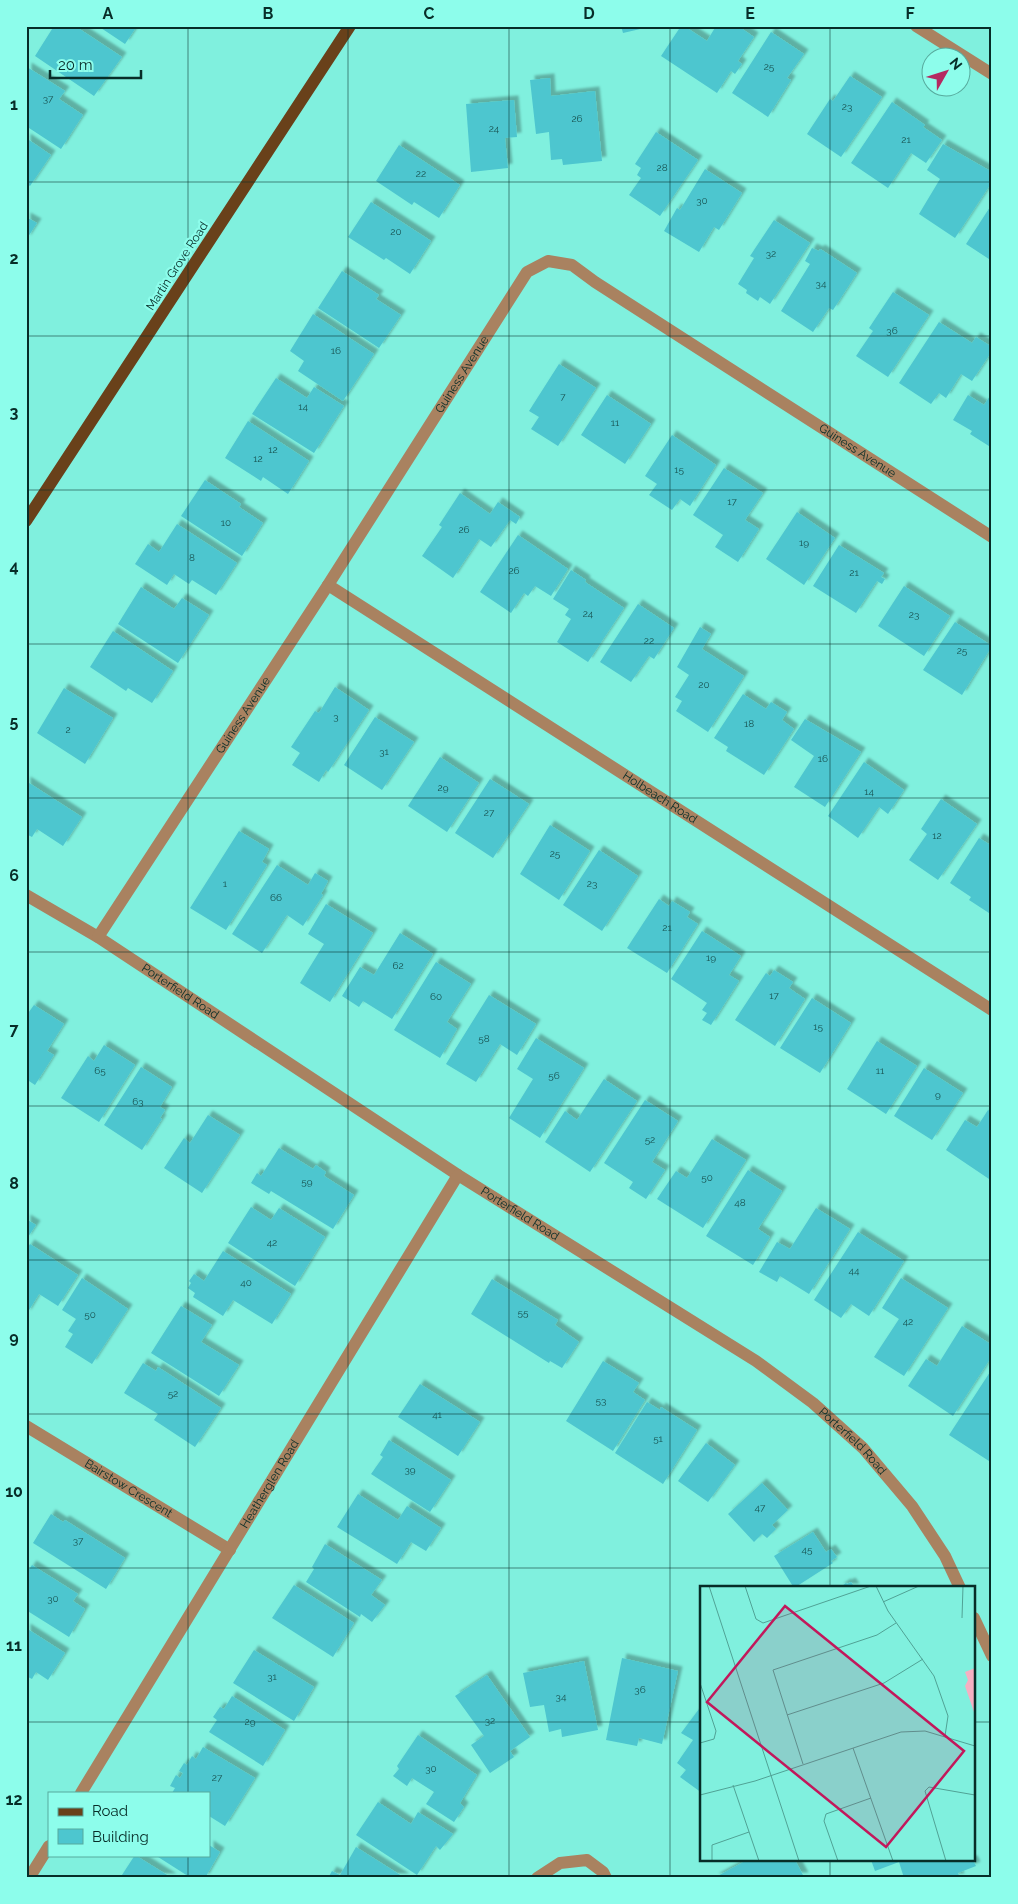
<svg xmlns="http://www.w3.org/2000/svg" width="1018" height="1904" viewBox="0 0 1018 1904" font-family="Raleway,sans-serif">
<defs>
<filter id="shadow"><feDropShadow dx="4.5" dy="-4.5" stdDeviation="1" flood-color="#0004"/></filter>
</defs>
<rect width="100%" height="100%" fill="#80f0de"/>
<path fill="#4dc6cf" filter="url(#shadow)" d="M54,26H75L122,57L94,96L35,56Z
M98,26H137L125,44Z
M621,26H649V27L623,33Z
M681,26H684L707,41L716,26H738L754,37L738,61L742,64L735,74L731,71L717,93L661,56Z
M771,32L804,54L787,78L791,80L768,117L732,93Z
M27,67L65,91L59,99L83,115L61,149L26,126Z
M850,76L882,97L841,157L807,134L830,99L833,101Z
M550,78L551,96L595,91L602,161L563,165L562,159L551,160L549,132L536,134L530,80Z
M514,100L517,137L505,138L508,168L471,172L466,104Z
M892,102L925,125L923,127L942,140L926,163L911,153L888,188L851,163Z
M656,132L698,160L660,216L629,195L641,178L637,175L641,168L635,164Z
M26,138L51,155L30,186L26,183Z
M943,144L992,172V182L955,238L919,214L940,179L927,170Z
M399,145L460,185L439,218L414,202L412,205L376,181Z
M705,169L742,193L719,230L714,227L699,252L664,231L677,208L680,210Z
M371,202L431,241L410,274L386,258L384,260L348,237Z
M992,204V261L966,244Z
M26,217L37,223L26,240Z
M774,220L810,243L770,304L760,297L758,301L746,293L747,290L738,284L754,258L750,256Z
M812,248L819,251L820,249L822,250L857,273L833,310L829,308L813,332L781,311L810,264L805,261Z
M342,271L379,295L376,299L401,315L379,348L318,308Z
M893,292L929,315L888,377L856,356L873,331L869,328Z
M313,314L374,354L343,401L298,371L304,361L290,351Z
M939,322L972,343L976,337L992,347V351L972,381L961,374L946,398L939,393L931,404L899,383Z
M559,364L596,388L558,446L531,429L539,417L529,411Z
M276,378L307,398L314,387L344,406L314,453L252,414Z
M992,393V448L970,434L972,431L953,420L968,395L984,405Z
M607,395L651,424L625,464L581,435Z
M248,421L309,461L288,494L263,477L261,481L225,458Z
M672,435L716,465L690,506L680,499L672,510L649,495L657,484L645,476Z
M724,468L763,493L745,520L759,529L738,562L715,547L723,535L693,515Z
M205,480L241,504L239,507L263,523L242,556L181,516Z
M460,493L490,514L498,502L520,517L516,524L510,520L491,547L479,539L453,578L422,556L442,527L439,525Z
M797,512L835,538L804,585L766,559Z
M177,524L237,563L216,595L192,580L189,584L174,574L167,585L135,564L148,544L159,552Z
M518,535L568,569L551,596L535,586L528,596L524,593L511,613L480,592Z
M839,545L884,573L881,577L885,579L882,584L877,581L856,613L813,586Z
M571,570L586,580L585,582L624,608L588,662L557,642L571,619L565,615L569,609L553,599Z
M904,586L950,616L924,656L878,626Z
M141,587L174,609L182,598L209,615L178,663L118,624Z
M638,604L674,628L654,659L649,656L631,682L600,662Z
M955,622L992,646L962,695L923,670Z
M700,627L711,634L702,649L744,676L708,732L676,711L682,701L675,697L689,675L677,667Z
M113,631L173,671L152,703L128,688L126,691L90,667Z
M335,687L369,710L328,772L326,770L319,782L292,765L300,753L291,747L315,711L319,713Z
M64,688L113,718L85,764L37,733Z
M743,694L766,709L771,702L787,712L782,720L794,729L764,775L726,751L728,747L714,738Z
M375,717L414,742L382,790L344,765Z
M805,719L861,752L825,807L794,787L814,756L791,740Z
M440,757L479,783L447,832L408,806Z
M864,762L904,790L888,814L879,807L858,838L828,816Z
M490,779L529,804L493,858L455,833Z
M26,781L82,817L63,846L37,829L32,837L26,834Z
M941,799L977,824L938,880L909,860L927,834L921,829Z
M550,825L590,851L559,900L520,874Z
M239,831L269,849L262,862L267,865L226,930L190,908Z
M979,838L992,846V910L989,913L969,900L971,897L950,883Z
M599,850L638,876L602,931L563,905Z
M277,865L308,885L315,873L328,881L321,894L323,895L303,926L287,915L262,953L232,934Z
M659,899L669,906L672,901L690,912L687,917L698,924L667,973L627,948Z
M326,904L373,933L330,1002L300,983L324,944L308,934Z
M702,931L741,956L729,975L739,981L711,1025L702,1020L707,1013L702,1010L707,1003L671,979Z
M400,933L433,954L392,1019L363,1001L359,1007L342,996L360,967L374,975Z
M436,962L471,984L447,1022L457,1029L440,1058L394,1030Z
M774,970L793,982L789,988L805,999L775,1046L735,1020L766,973L770,976Z
M489,995L536,1024L517,1055L500,1044L476,1082L446,1064Z
M812,998L851,1023L820,1073L780,1048Z
M34,1005L64,1024L47,1051L54,1055L35,1085L26,1079V1016Z
M536,1038L584,1068L540,1138L509,1118L533,1079L517,1069Z
M877,1041L917,1066L886,1114L847,1089Z
M104,1045L135,1065L99,1122L61,1098L88,1056L94,1061Z
M141,1067L172,1087L160,1107L165,1110L160,1118L162,1119L142,1150L104,1125Z
M924,1068L963,1093L932,1140L894,1116Z
M604,1079L637,1101L590,1172L545,1142L565,1111L577,1120Z
M645,1100L678,1121L652,1162L665,1170L646,1199L629,1188L633,1182L604,1163Z
M988,1110L992,1112V1181L946,1150L965,1120L977,1127Z
M208,1115L240,1135L202,1193L164,1168L184,1138L190,1143Z
M712,1139L746,1160L703,1228L657,1199L676,1171L687,1178Z
M279,1148L313,1169L316,1165L326,1172L324,1176L354,1195L333,1229L271,1191L269,1194L251,1183L257,1173L261,1176Z
M748,1170L782,1191L758,1229L770,1237L753,1265L706,1236Z
M251,1207L271,1220L279,1208L325,1237L295,1286L228,1243Z
M816,1208L850,1229L809,1294L780,1276L777,1282L759,1272L777,1242L790,1249Z
M26,1219L36,1225L26,1240Z
M858,1232L904,1261L869,1316L851,1304L841,1318L814,1300Z
M30,1244L78,1275L58,1306L39,1294L26,1315V1250Z
M223,1251L291,1294L272,1324L233,1300L223,1316L193,1297L195,1293L188,1288L191,1283L189,1281L194,1274L204,1281Z
M82,1278L128,1309L92,1364L65,1347L73,1334L68,1331L76,1319L62,1310Z
M901,1278L948,1308L904,1376L874,1357L899,1319L882,1308Z
M492,1279L558,1320L555,1325L579,1342L562,1368L550,1361L549,1363L471,1314Z
M181,1306L212,1325L201,1342L239,1365L219,1396L151,1353Z
M962,1326L992,1345V1356L953,1416L908,1386L926,1359L937,1366Z
M603,1361L639,1383L633,1392L645,1400L613,1451L566,1421Z
M143,1363L156,1371L158,1367L221,1408L195,1447L154,1420L158,1414L124,1393Z
M992,1369V1463L949,1435Z
M420,1384L480,1422L458,1456L398,1417Z
M647,1402L660,1410L661,1407L697,1430L663,1484L615,1453Z
M389,1440L451,1480L430,1512L371,1474L383,1457L380,1455Z
M706,1443L735,1465L708,1502L678,1481Z
M762,1483L788,1510L772,1525L776,1529L767,1538L762,1534L754,1542L728,1514Z
M358,1494L398,1520L407,1506L441,1528L426,1551L411,1542L397,1564L337,1527Z
M51,1514L63,1522L65,1520L125,1558L106,1589L33,1543Z
M813,1532L826,1552L831,1549L837,1557L831,1561L833,1563L794,1588L774,1556Z
M325,1544L382,1580L371,1595L385,1605L372,1622L361,1614L360,1617L306,1582L314,1569L312,1567Z
M32,1565L78,1594L73,1601L85,1609L69,1637L26,1610V1574Z
M851,1582L855,1588H839L846,1583L847,1584Z
M294,1585L354,1623L333,1657L272,1618Z
M26,1628L65,1653L48,1680L36,1672L32,1679L26,1676Z
M254,1650L314,1687L294,1721L233,1683Z
M622,1658L678,1671L662,1744L639,1738L637,1746L606,1740Z
M584,1661L598,1730L562,1737L561,1729L549,1732L544,1705L530,1707L523,1673Z
M487,1675L530,1737L510,1751L514,1757L490,1773L471,1745L484,1736L455,1696Z
M232,1696L285,1730L263,1766L209,1732L217,1720L213,1717L220,1707L224,1709Z
M702,1705V1793L680,1777L686,1770L677,1763L693,1740L681,1733Z
M418,1735L477,1775L460,1803L464,1807L454,1822L426,1804L434,1792L412,1778L407,1786L393,1776L399,1769L397,1766Z
M203,1747L255,1778L225,1826L209,1816V1793H172L175,1788L170,1786L176,1775L180,1778L183,1773L179,1771L184,1763L187,1765L192,1756L196,1759Z
M378,1802L411,1824L418,1812L453,1834L440,1850L436,1846L417,1875L356,1835Z
M209,1845L220,1852L205,1878H191L155,1855H209Z
M356,1847L405,1878H328L332,1871L340,1875Z
M135,1855L172,1878H120Z
M747,1860H795L804,1877L714,1878Z
M871,1860H973L976,1866L958,1873L960,1878H904L899,1862L875,1871Z"/>
<g fill="none" stroke-linecap="round" stroke-linejoin="round">
<g stroke="#a98260" stroke-width="12">
<path d="M916,26L992,74"/>
<path id="s1" d="M328,585L992,1010"/>
<path id="s2" d="M26,895L98,937L458,1175L756,1361L813,1403L863,1448L912,1506L945,1556L960,1588"/>
<path id="s3" d="M98,937L328,585L527,272L548,261L572,265L595,282L992,537"/>
<path id="s4" d="M26,1426L230,1550"/>
<path d="M974,1618L992,1656"/>
<path id="s5" d="M81,1793L458,1175"/>
<path d="M29,1878L49,1846"/>
<path d="M537,1878L560,1863L587,1860L603,1872L606,1878"/>
</g>
<path stroke="#69411a" stroke-width="12" d="M26,521L350,26"/>
</g>
<path fill="none" stroke="#072d28" stroke-width="1" stroke-opacity="0.55" d="M188,26V1793M348,26V1878M509,26V1878M670,26V1878M830,26V1588M26,182H992M26,336H992M26,490H992M26,644H992M26,798H992M26,952H992M26,1106H992M26,1260H992M26,1414H992M26,1568H992M26,1722H702M974,1722H992M188,1855V1878M830,1860V1878"/>
<g text-anchor="middle" stroke-width="4.5" stroke-linejoin="round" paint-order="stroke">
<g font-size="10" fill="#185352">
<text x="769" y="70">25</text>
<text x="48" y="102">37</text>
<text x="847" y="110">23</text>
<text x="577" y="122">26</text>
<text x="494" y="132">24</text>
<text x="906" y="143">21</text>
<text x="662" y="171">28</text>
<text x="421" y="177">22</text>
<text x="702" y="204">30</text>
<text x="396" y="235">20</text>
<text x="771" y="257">32</text>
<text x="821" y="287">34</text>
<text x="892" y="334">36</text>
<text x="336" y="354">16</text>
<text x="563" y="400">7</text>
<text x="303" y="410">14</text>
<text x="615" y="426">11</text>
<text x="273" y="453">12</text>
<text x="258" y="462">12</text>
<text x="679" y="473">15</text>
<text x="732" y="505">17</text>
<text x="226" y="526">10</text>
<text x="464" y="533">26</text>
<text x="804" y="546">19</text>
<text x="192" y="561">8</text>
<text x="514" y="574">26</text>
<text x="854" y="576">21</text>
<text x="588" y="617">24</text>
<text x="914" y="618">23</text>
<text x="649" y="644">22</text>
<text x="962" y="654">25</text>
<text x="704" y="688">20</text>
<text x="336" y="720">3</text>
<text x="749" y="727">18</text>
<text x="68" y="733">2</text>
<text x="384" y="755">31</text>
<text x="823" y="762">16</text>
<text x="443" y="791">29</text>
<text x="869" y="795">14</text>
<text x="489" y="816">27</text>
<text x="937" y="839">12</text>
<text x="555" y="857">25</text>
<text x="225" y="887">1</text>
<text x="592" y="887">23</text>
<text x="276" y="901">66</text>
<text x="667" y="931">21</text>
<text x="711" y="961">19</text>
<text x="398" y="969">62</text>
<text x="774" y="999">17</text>
<text x="436" y="1000">60</text>
<text x="818" y="1030">15</text>
<text x="484" y="1042">58</text>
<text x="100" y="1074">65</text>
<text x="880" y="1074">11</text>
<text x="554" y="1079">56</text>
<text x="938" y="1098">9</text>
<text x="138" y="1105">63</text>
<text x="650" y="1143">52</text>
<text x="707" y="1181">50</text>
<text x="307" y="1185">59</text>
<text x="740" y="1206">48</text>
<text x="272" y="1246">42</text>
<text x="854" y="1274">44</text>
<text x="246" y="1286">40</text>
<text x="523" y="1316">55</text>
<text x="90" y="1318">50</text>
<text x="908" y="1325">42</text>
<text x="173" y="1397">52</text>
<text x="601" y="1404">53</text>
<text x="437" y="1418">41</text>
<text x="658" y="1442">51</text>
<text x="410" y="1473">39</text>
<text x="760" y="1511">47</text>
<text x="78" y="1544">37</text>
<text x="807" y="1553">45</text>
<text x="53" y="1602">30</text>
<text x="272" y="1680">31</text>
<text x="640" y="1693">36</text>
<text x="561" y="1700">34</text>
<text x="490" y="1724">32</text>
<text x="250" y="1725">29</text>
<text x="431" y="1772">30</text>
<text x="217" y="1781">27</text>
</g>
<g font-size="12" fill="#072d28" stroke="#8dfdeb">
<text transform="translate(177 266) rotate(-57)" y="4">Martin Grove Road</text>
<text dy="4" stroke="none"><textPath href="#s3" startOffset="670">Guiness Avenue</textPath></text>
<text dy="4" stroke="none"><textPath href="#s3" startOffset="1180">Guiness Avenue</textPath></text>
<text dy="4" stroke="none"><textPath href="#s3" startOffset="265">Guiness Avenue</textPath></text>
<text dy="4" stroke="none"><textPath href="#s1" startOffset="394">Holbeach Road</textPath></text>
<text dy="4" stroke="none"><textPath href="#s2" startOffset="182">Porterfield Road</textPath></text>
<text dy="4" stroke="none"><textPath href="#s2" startOffset="588">Porterfield Road</textPath></text>
<text dy="4" stroke="none"><textPath href="#s2" startOffset="992">Porterfield Road</textPath></text>
<text dy="4" stroke="none"><textPath href="#s5" startOffset="362">Heatherglen Road</textPath></text>
<text dy="4" stroke="none"><textPath href="#s4" startOffset="120">Bairstow Crescent</textPath></text>
</g>
</g>
<g transform="translate(700 1586)">
<rect width="275" height="275" fill="#80f0de"/>
<path d="M275,82V129L265,100L268,94L265,86Z" fill="#f5b0c2"/>
<path fill="none" stroke="#50a295" stroke-width="1" d="M9,0L99,275M45,0L56,33L63,37L171,0M176,0L188,25L234,90L248,130L245,150M183,16L219,0M262,32L263,0M0,97L16,145L14,153L0,157M87,129L184,97L223,73M153,162L193,275M103,178L73,84L177,49L196,37M33,199L59,275M0,209L55,195L201,146L225,145L275,160M12,275V259L49,246M138,275L124,235L126,228L171,212M246,275L225,205L229,201L275,209"/>
<path fill="#c2185b" fill-opacity="0.15" stroke="#c2185b" stroke-width="2.5" d="M85,20L264,165L186,261L7,116Z"/>
<rect width="275" height="275" fill="none" stroke="#072d28" stroke-width="2.5"/>
</g>
<rect width="1018" height="1904" fill="none" stroke="#8dfdeb" stroke-width="55"/>
<rect x="48" y="1792" width="162" height="65" fill="#8dfdeb" stroke="#57aa9d"/>
<rect x="58" y="1808" width="25" height="8" fill="#69411a" stroke="#57aa9d"/>
<text x="92" y="1816" font-size="15" fill="#072d28">Road</text>
<rect x="58" y="1829" width="25" height="15" fill="#4dc6cf" stroke="#57aa9d"/>
<text x="92" y="1842" font-size="15" fill="#072d28">Building</text>
<g transform="translate(946 72) rotate(51)"><circle r="24" fill="#8dfdeb" stroke="#57aa9d"/>
<path d="M0-4L9 19L0 12L-9 19Z" fill="#b52961"/>
<text y="-8" font-size="14" font-weight="bold" text-anchor="middle" fill="#072d28">N</text>
</g>
<path d="M50 70v8h91v-8" fill="none" stroke="#072d28" stroke-width="2.5"/>
<text x="58" y="70" font-size="15" fill="#072d28" stroke="#8dfdeb" stroke-width="4" paint-order="stroke">20 m</text>
<rect x="28" y="28" width="962" height="1848" fill="none" stroke="#072d28" stroke-width="2"/>
<g font-size="16" text-anchor="middle" font-weight="bold" fill="#072d28">
<text x="108" y="19">A</text>
<text x="268" y="19">B</text>
<text x="429" y="19">C</text>
<text x="589" y="19">D</text>
<text x="750" y="19">E</text>
<text x="910" y="19">F</text>
<text x="14" y="110">1</text>
<text x="14" y="264">2</text>
<text x="14" y="418">3</text>
<text x="14" y="572">4</text>
<text x="14" y="727">5</text>
<text x="14" y="881">6</text>
<text x="14" y="1035">7</text>
<text x="14" y="1189">8</text>
<text x="14" y="1343">9</text>
<text x="14" y="1497">10</text>
<text x="14" y="1651">11</text>
<text x="14" y="1805">12</text>
</g>
</svg>
